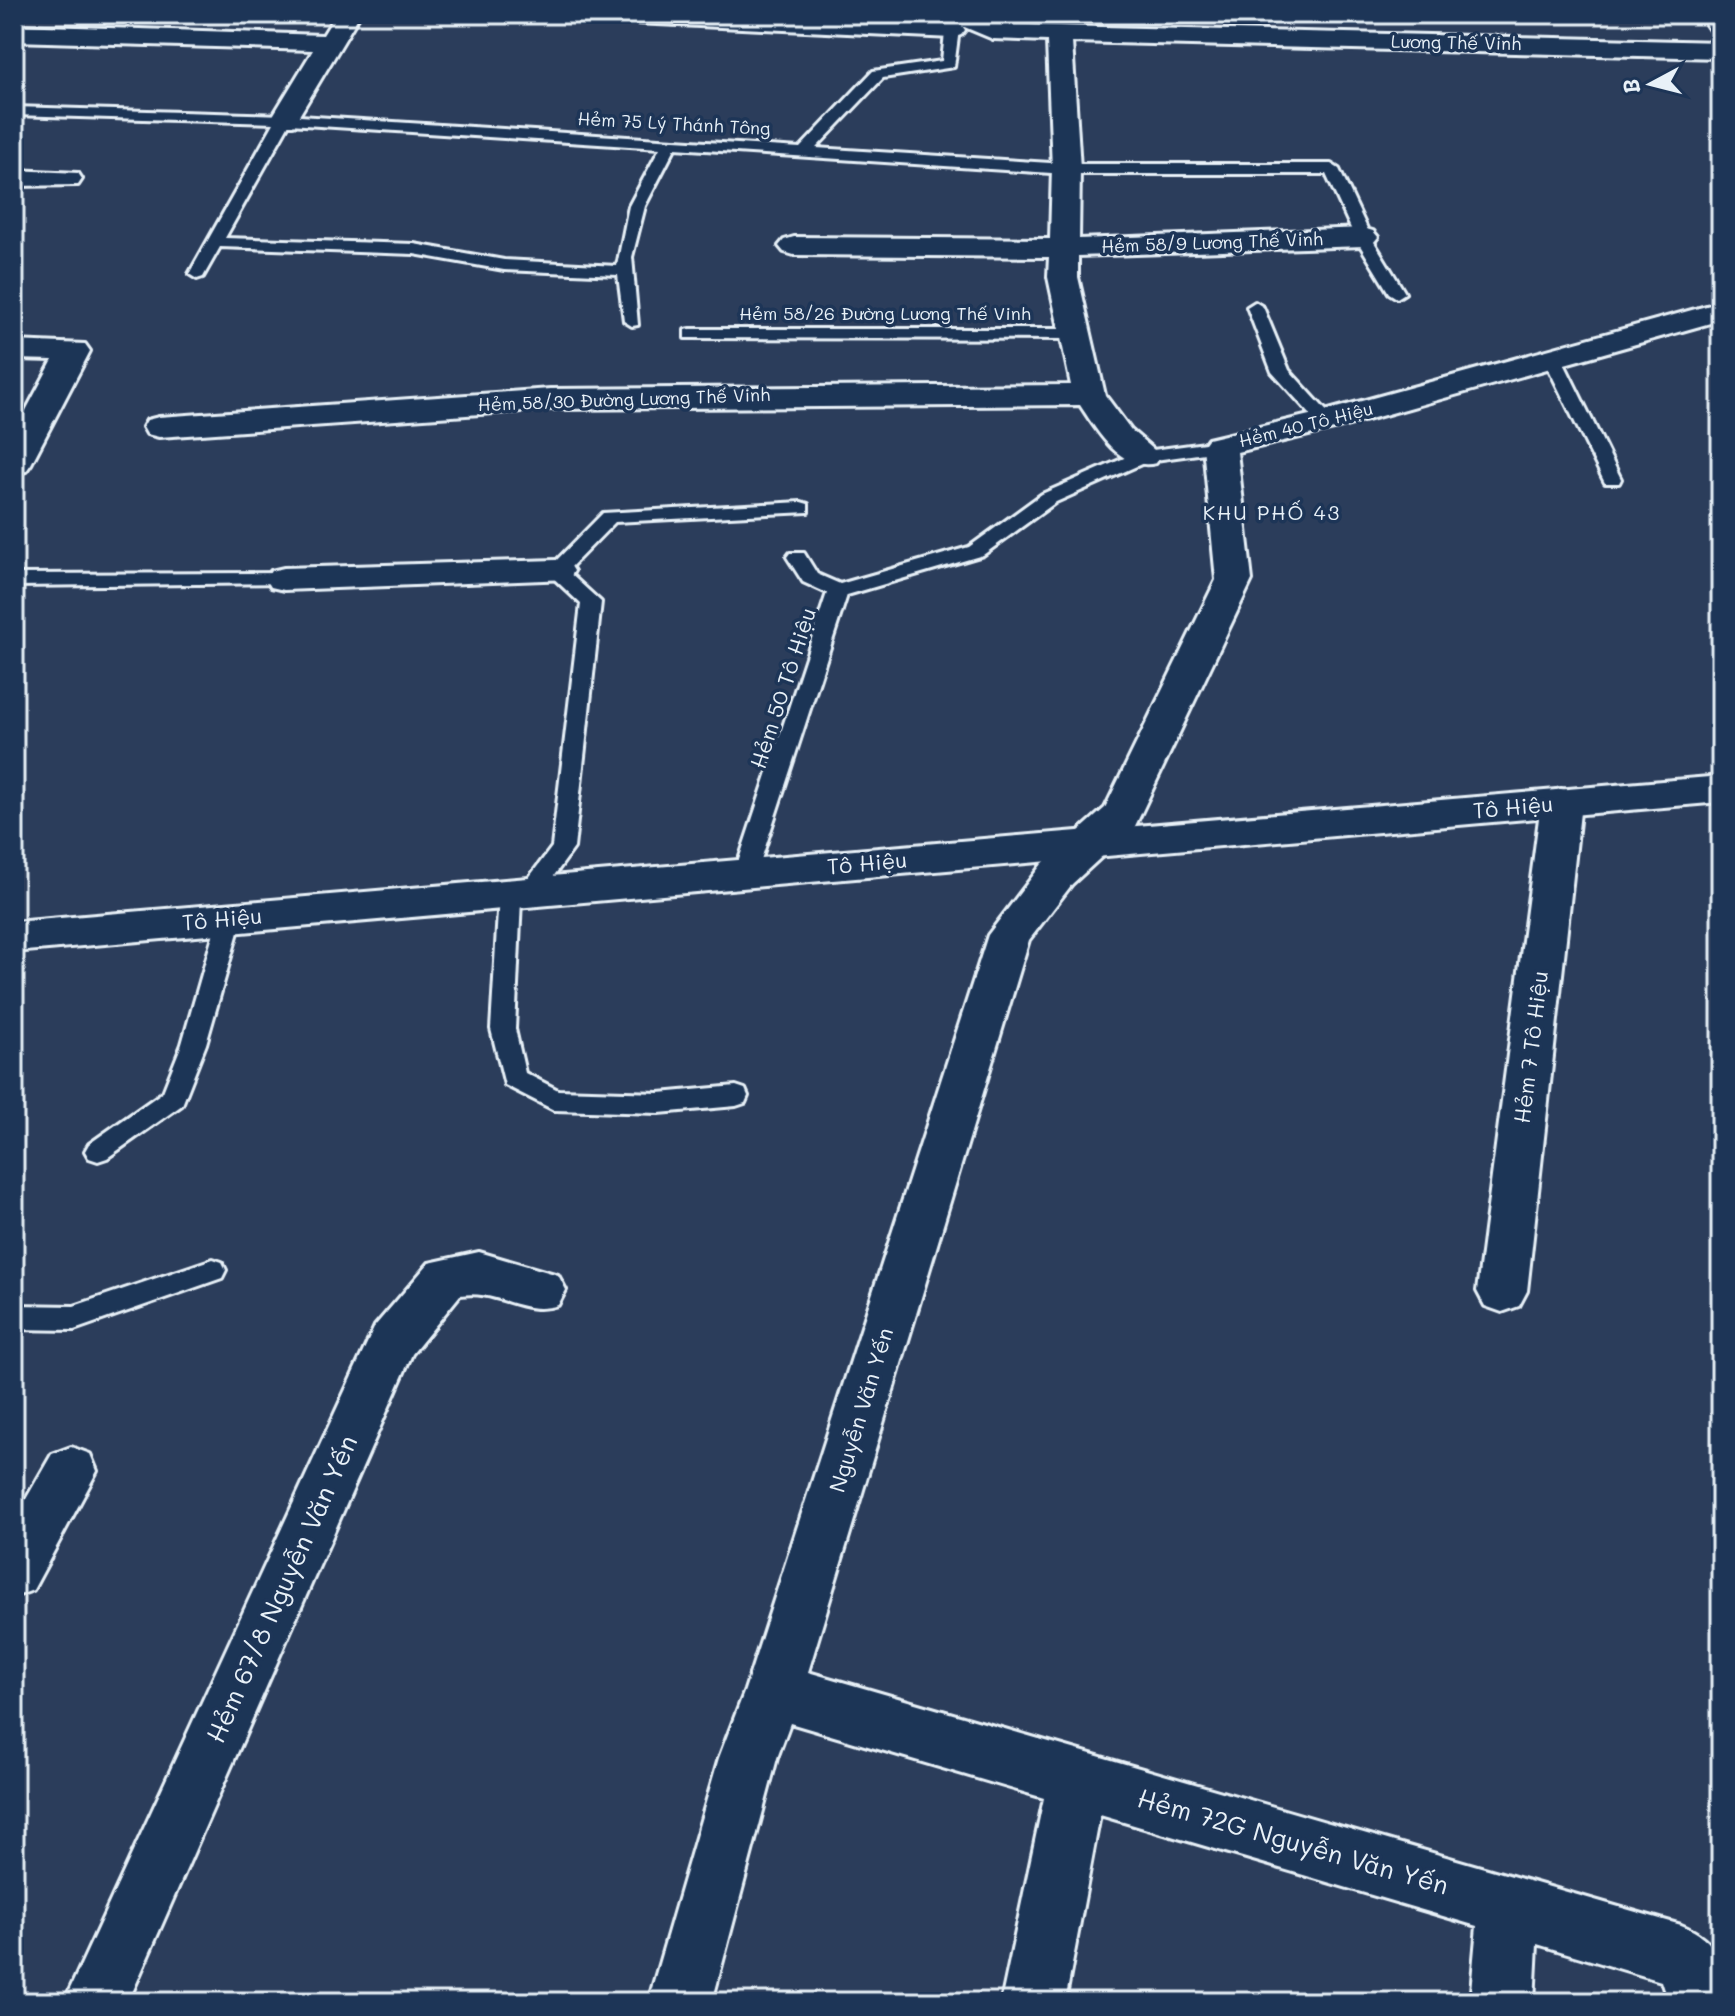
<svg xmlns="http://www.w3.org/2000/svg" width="1735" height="2016" viewBox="0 0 1735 2016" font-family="Mali,sans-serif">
<rect width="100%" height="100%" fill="#2b3d5b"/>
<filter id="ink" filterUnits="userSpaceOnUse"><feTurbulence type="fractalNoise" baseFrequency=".0125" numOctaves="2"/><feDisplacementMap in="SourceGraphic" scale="16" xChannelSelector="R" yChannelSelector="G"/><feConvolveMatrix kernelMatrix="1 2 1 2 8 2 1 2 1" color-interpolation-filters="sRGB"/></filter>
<g filter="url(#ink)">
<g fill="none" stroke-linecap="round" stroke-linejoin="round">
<defs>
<path id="lane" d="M947,14H961L954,67L883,78L816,148L1066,164H1331L1339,169L1371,237L1405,293L1397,298L1389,293L1355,237L1326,174H1066L675,148L645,206L632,257L638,325L632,326L624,321L618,275L504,270L414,254L220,247L203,277L197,279L189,274L274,123L14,115V107L284,115L800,148L873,71L942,61ZM289,124L660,148L629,206L617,266L504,260L414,244L225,238Z
M1255,302L1263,307L1289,370L1332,417V425H1320L1272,372L1247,307Z
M691,329H1078L1086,334L1078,339L685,338V330Z
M1552,352L1561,357L1621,479L1619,483H1605L1603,479L1543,357Z
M1220,441L1229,446L1226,450L1148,461L1056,502L983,555L847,595L757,872L746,880L738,878L735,872L827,593L803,582L787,557L790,553H804L817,574L840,584L969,547L1042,494L1138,452Z
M801,502L808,504V512L615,522L567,571L601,602L574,848L537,899H521L515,1029L525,1073L558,1090L659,1093L736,1086L745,1089L748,1096L745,1103L736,1106L659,1113L554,1110L505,1085L491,1029L499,895L510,887L519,891L552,847L581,604L546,571L603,513Z
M284,573L294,579L291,583L14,586V574Z
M230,910L242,918L206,1044L182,1105L107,1158L98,1161L89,1158L85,1151L89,1144L163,1092L182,1044L218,918Z
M213,1259L222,1262L226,1270L222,1278L74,1330L14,1329V1305L74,1306Z"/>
<path id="street" d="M336,14H360L297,119L293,125H275L271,119L313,50L14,41V25L323,35Z
M581,14H760L957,24L944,14H976L997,24L1059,26L1721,42V58L1072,42L1080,169L1079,239L1363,228L1373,231L1378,237L1373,243L1363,246L1078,256V277L1105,395L1131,430L1161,456L1156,463C1120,472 1097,430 1080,405L550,409L159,437L147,434L143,427L147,420L159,417L550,389L1071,385L1048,277L1049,257L794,255L784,252L779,246L784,240L794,237L1050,239L1052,169L1047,41L993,39L962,26L965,30L961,35L952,38L593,21Z
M1699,14H1721V36L1712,33Z
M14,170L78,173L82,179L78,185L14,186Z
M1721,302V320L1338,428L1237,452L1252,580L1135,826L1072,884L1029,940L808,1672L1681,1925C1722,1942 1721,1962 1721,2002H1668L1661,1981L1537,1944L1534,2002H1470L1477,1926L1100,1815L1065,2002H1001L1044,1798L790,1723L777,1758L712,2002H648L719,1758L745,1690L988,935L1042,864L1105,808L1216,580L1203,446L1208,439L1318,413Z
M14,341L85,344L90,351L31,464L26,471L14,474V433L53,360L14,359Z
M556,560L569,563L574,571L569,579L284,590L271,587L266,579L271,571L284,568Z
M1561,789L1575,793L1581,803L1527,1291L1519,1306L1502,1312L1485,1306L1477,1291L1541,803L1547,793Z
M479,1252L558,1275L566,1290L558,1305C523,1317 498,1289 460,1295L412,1354L128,2002H64L375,1326L429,1263Z
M71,1447L90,1454L97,1471L33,1590L14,1597V1520L52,1454Z"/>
<path id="secondary" d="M1721,776V802L14,952V922Z"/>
</defs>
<use href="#lane" stroke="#e8f1f8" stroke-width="6"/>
<use href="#street" stroke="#e8f1f8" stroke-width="6"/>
<use href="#secondary" stroke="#e8f1f8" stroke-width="6"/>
<use href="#lane" fill="#1d3557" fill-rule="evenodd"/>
<use href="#street" fill="#1d3557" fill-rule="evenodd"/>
<use href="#secondary" fill="#1d3557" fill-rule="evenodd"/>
</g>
</g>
<g text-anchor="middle" stroke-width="7" stroke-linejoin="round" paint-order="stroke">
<g font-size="18" fill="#e8f1f8" stroke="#1d3557">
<text transform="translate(1456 43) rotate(1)" y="6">Lương Thế Vinh</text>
<text transform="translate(674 124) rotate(3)" y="6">Hẻm 75 Lý Thánh Tông</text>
<text transform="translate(1212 243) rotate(-2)" y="6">Hẻm 58/9 Lương Thế Vinh</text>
<text x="885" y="320">Hẻm 58/26 Đường Lương Thế Vinh</text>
<text transform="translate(624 400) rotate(-2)" y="6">Hẻm 58/30 Đường Lương Thế Vinh</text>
<text transform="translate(1306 425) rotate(-14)" y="6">Hẻm 40 Tô Hiệu</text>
</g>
<g font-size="20" letter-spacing="2" fill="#e8f1f8" stroke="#1d3557">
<text x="1272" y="520">KHU PHỐ 43</text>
</g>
<g font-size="22" fill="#e8f1f8" stroke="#1d3557">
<text transform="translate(783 688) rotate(-72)" y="8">Hẻm 50 Tô Hiệu</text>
<text transform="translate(1513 807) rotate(-5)" y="8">Tô Hiệu</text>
<text transform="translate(867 863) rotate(-5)" y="8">Tô Hiệu</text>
<text transform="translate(222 919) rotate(-5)" y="8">Tô Hiệu</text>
<text transform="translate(1531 1047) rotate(-83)" y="8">Hẻm 7 Tô Hiệu</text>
<text transform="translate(861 1410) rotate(-73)" y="8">Nguyễn Văn Yến</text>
</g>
<g font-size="26" fill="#e8f1f8" stroke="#1d3557">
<text transform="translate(282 1589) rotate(-66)" y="9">Hẻm 67/8 Nguyễn Văn Yến</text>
<text transform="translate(1293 1842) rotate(16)" y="9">Hẻm 72G Nguyễn Văn Yến</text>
</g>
</g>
<rect width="1735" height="2016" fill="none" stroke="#1d3557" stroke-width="48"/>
<rect x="24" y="24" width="1687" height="1968" fill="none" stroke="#e8f1f8" stroke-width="3" filter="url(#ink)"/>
<g transform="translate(1651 84) rotate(263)" stroke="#1d3557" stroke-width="6" paint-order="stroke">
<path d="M0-6L14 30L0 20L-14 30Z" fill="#e8f1f8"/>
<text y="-12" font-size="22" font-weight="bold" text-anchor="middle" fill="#e8f1f8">B</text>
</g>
</svg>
